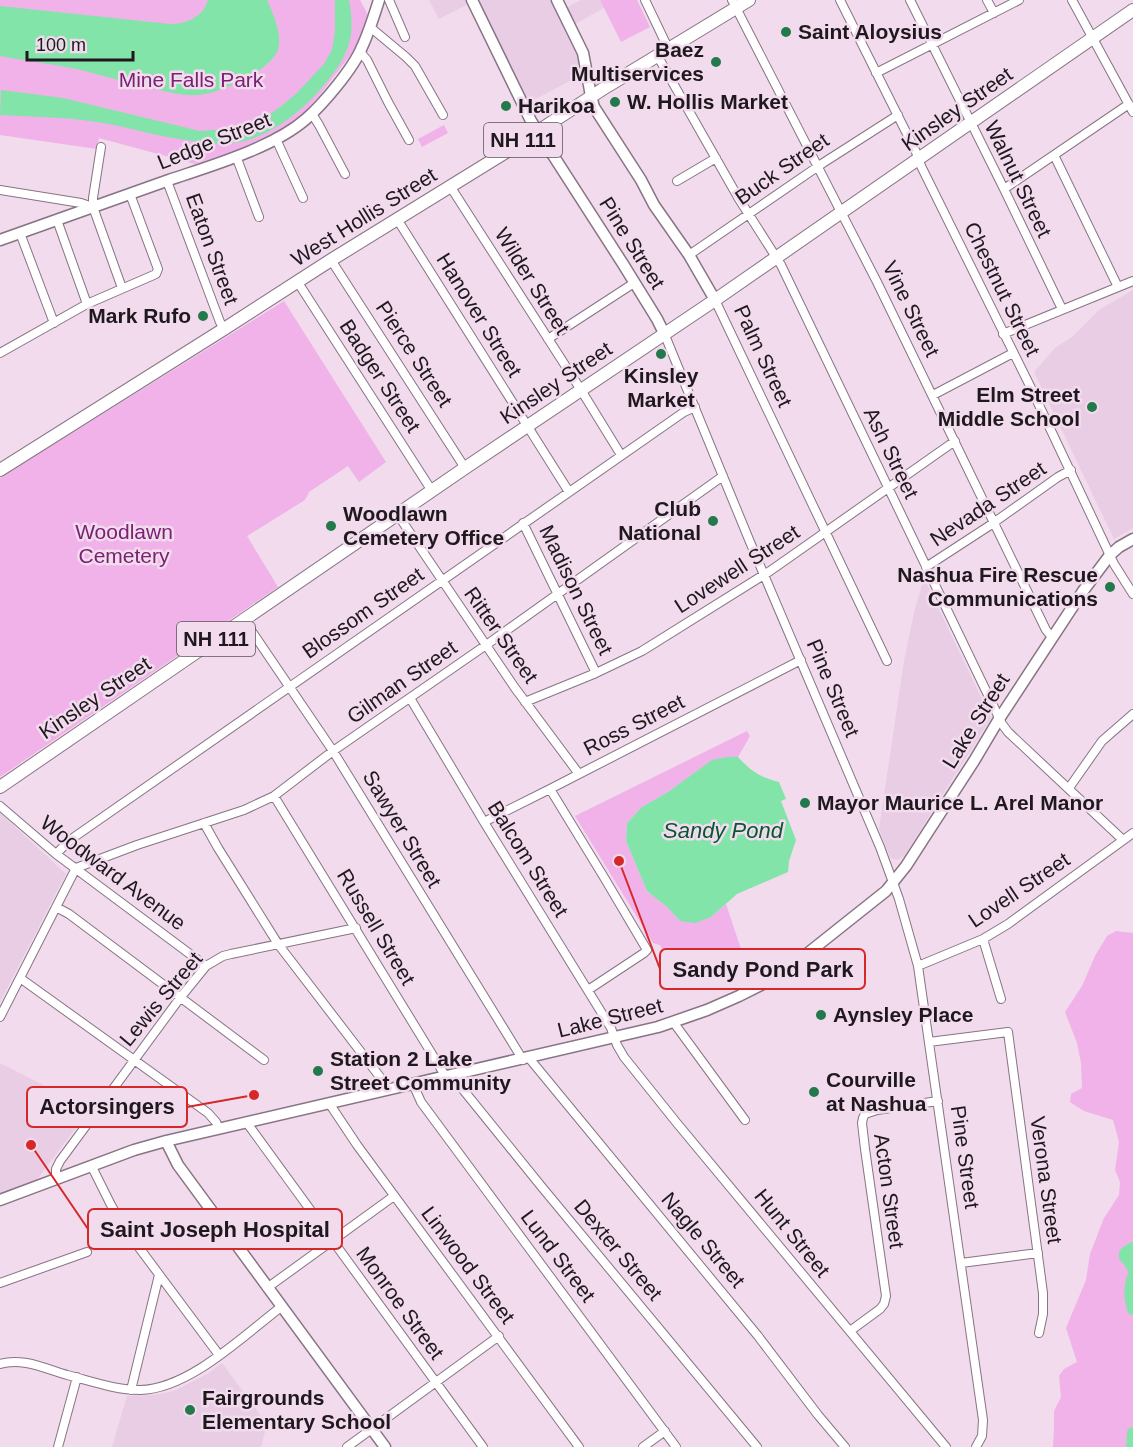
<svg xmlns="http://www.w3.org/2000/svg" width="1133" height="1447" viewBox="0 0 1133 1447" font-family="Helvetica,sans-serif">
<rect width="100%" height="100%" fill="#f1dbed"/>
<path fill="#e8cde4" d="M429,0H476L439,19Z
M478,0H550L556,13L581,0H600L604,8L564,30L580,61L581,75L528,103Z
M1133,290V528L1114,539L1034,372L1055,348L1072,337L1099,310Z
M924,578L991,718L904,856L897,860L891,858L889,855L879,829L904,661L914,613Z
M0,813L66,874L0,1002Z
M0,1063L90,1109L36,1181L0,1194Z
M222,1363L267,1424L261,1447H112L127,1396L154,1395L174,1391L209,1373Z"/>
<path fill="#f0b2e8" d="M0,0H360L368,15L358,45L319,96L298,119L271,138L195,164L99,138L97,149L0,135Z
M600,0H637L650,27L621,42Z
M444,125L448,133L422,147L418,139Z
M284,301L386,462L359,482L348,466L309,492L305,500L247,536L278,587L0,777V478Z
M747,731L750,736L738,757H727L712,761L668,792L642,807L627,823L626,841L647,891L667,907L680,921L711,917L726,904L745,961L679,982L660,945L653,943L575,816Z
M1116,931L1133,933V1447H1053L1054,1430V1411L1061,1397L1059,1376L1064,1369L1077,1362L1066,1328L1086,1280L1090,1254L1104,1218L1119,1195L1120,1182L1115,1170L1119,1142L1113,1120L1084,1111L1070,1102L1071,1094L1082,1088L1081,1063L1077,1043L1065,1012L1082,986L1095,956L1107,936Z"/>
<path fill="#82e4a9" d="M208,0H267C273,13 284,38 277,52C266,73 220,93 198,95C183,96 167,92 152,88C128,83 105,76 81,70C54,64 27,61 0,56V6L170,24C187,24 203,17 208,0Z
M335,0H349C356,37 349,55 325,84C299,115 260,146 217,144C209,144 202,142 194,141C182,139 170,138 158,135C142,132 126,127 109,124C73,117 37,117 0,115L1,90L63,98L200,131L240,128L262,120L280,107L297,93L324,64L332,50L335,32Z
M727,757H738C751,771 759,777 779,782L786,799L781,801L796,840L789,861L788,872L737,894L711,917L695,923L680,921L667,907L647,891L626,841L627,823L642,807L668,792L712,760Z"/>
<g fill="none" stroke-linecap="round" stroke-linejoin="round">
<path stroke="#82e4a9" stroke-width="12" d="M1133,1248L1125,1253V1257L1129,1261L1133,1268
M1133,1277C1129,1288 1130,1297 1133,1309
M1132,1447L1133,1433"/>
<defs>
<path id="street" d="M389,0L405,37
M645,0L668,48
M732,0L877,282L1046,630L1052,637
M840,0L916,152L921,166L1030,386L1114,564L1133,594
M910,0L1004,189L1062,309
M987,0L994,13
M1072,0L1133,112
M370,27L406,57L415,66L443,115
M360,52L367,60L388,102L409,140
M657,55L739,199L781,265L1002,724L1008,732L1123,840
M876,73L1019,0
M312,114L319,125L345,174
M276,139L303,198
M101,147L93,198V207L122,288
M1054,155L1118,287
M236,156L259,217
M167,181L220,322L224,329
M677,181L716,158
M450,186L581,390L621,455
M1004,189L1129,104
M0,190L81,203L93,207
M397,219L569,492
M57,220L87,304
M20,233L54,323
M689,255L823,163L898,115
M331,260L465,468
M297,281L432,491
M715,300L887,661
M664,333L750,542L880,847L899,899L918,966L983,1420L982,1436L976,1447
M1003,334L1133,281
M548,339L634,283
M0,353L87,304L156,274L158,269L130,194
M933,395L1013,353
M398,515L515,688L579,774
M523,523L596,673
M926,567L989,526L1058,477L1071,470
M244,620L333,751L523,1060
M410,698L484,822L611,1028L617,1045L624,1057L676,1122L946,1447
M525,702L596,673L642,651L770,571L955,441
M1069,788L1102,741L1133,714
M550,789L605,879L647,950L644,953L588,990
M274,796L446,1077
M0,806L56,854L206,966
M484,822L550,789L801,660
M204,823L218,848L278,944L380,1077L386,1090
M56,854L70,840L684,412L695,407
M56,907L69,914L264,1060
M983,939L1001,999
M918,966L983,939L1008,924L1133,833
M20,978L208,1113L216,1122L219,1129
M0,1017L76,868L137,845L244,810L274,796L333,751L489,643L723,476
M674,1023L745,1120
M929,1042L1008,1032L1043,1293V1314L1039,1333
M529,1058L758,1336L818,1415L845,1447
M452,1076L541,1186L757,1447
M413,1084L421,1102L676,1447
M329,1103L357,1145L579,1447
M247,1123L483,1447
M92,1167L111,1205L123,1226L219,1355
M56,1179V1169L60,1161L180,998L206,966L223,956L231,954L356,928
M961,1263L1038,1253
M0,1283L87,1252
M267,1288L394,1196
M850,1331L880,1309L884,1304L886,1296L865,1149L862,1123L863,1118L865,1114L877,1110L938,1101
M0,1364C22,1357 46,1369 67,1375C91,1381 115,1390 140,1390C189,1389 243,1336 281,1307
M131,1390L159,1275
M58,1447L77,1377
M347,1447L499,1336
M643,1447L665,1431"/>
<path id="secondary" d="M472,0L531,121L623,264L657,319L664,333
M557,0L583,53L591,96L594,107L641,180L654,205L689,255L715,300
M0,240C56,220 112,200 169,180C210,166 273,148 306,119C323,104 353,69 362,47C369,32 374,16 379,0
M166,1141L178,1165L385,1447
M0,1200L134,1150L166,1141L658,1027L707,1010L739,996L765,983L803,957L886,891L906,866L926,835L974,761L999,719L1083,591L1110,555L1119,547L1133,539"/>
<path id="primary" d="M0,470L224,329L331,260L506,152L606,87L749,0
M0,787L465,468L715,300L1133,10"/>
</defs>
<use href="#street" stroke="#877484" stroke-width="10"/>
<use href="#secondary" stroke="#877484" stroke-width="13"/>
<use href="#primary" stroke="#877484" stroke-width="14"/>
<use href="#street" stroke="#fff" stroke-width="8"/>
<use href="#secondary" stroke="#fff" stroke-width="10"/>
<use href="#primary" stroke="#fff" stroke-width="12"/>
</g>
<g fill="#23794b" stroke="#f1dbed" stroke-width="2">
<circle cx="786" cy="32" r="6"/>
<circle cx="716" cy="62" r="6"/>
<circle cx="615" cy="102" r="6"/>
<circle cx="506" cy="106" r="6"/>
<circle cx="203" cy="316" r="6"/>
<circle cx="661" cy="354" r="6"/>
<circle cx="1092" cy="407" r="6"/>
<circle cx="713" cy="521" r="6"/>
<circle cx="331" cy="526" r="6"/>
<circle cx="1110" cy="587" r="6"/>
<circle cx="805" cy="803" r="6"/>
<circle cx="821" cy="1015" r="6"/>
<circle cx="318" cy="1071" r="6"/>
<circle cx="814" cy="1092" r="6"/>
<circle cx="190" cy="1410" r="6"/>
</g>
<g text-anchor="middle" stroke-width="5" stroke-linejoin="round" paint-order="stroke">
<g fill="#f1dbed" stroke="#5e525c" stroke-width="1.5">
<rect x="484" y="123" width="78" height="34" rx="4.5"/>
<rect x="177" y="622" width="78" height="34" rx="4.5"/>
</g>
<g font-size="20" font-weight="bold" fill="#1f181e">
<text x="523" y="147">NH 111</text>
<text x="216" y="646">NH 111</text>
</g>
<g font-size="21" font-weight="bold" fill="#1f181e" stroke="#f1dbed" text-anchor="start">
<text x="798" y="39">Saint Aloysius</text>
<text x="704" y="57" text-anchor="end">Baez<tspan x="704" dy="24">Multiservices</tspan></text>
<text x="627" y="109">W. Hollis Market</text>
<text x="518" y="113">Harikoa</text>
<text x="191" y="323" text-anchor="end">Mark Rufo</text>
<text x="661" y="383" text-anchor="middle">Kinsley<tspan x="661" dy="24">Market</tspan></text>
<text x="1080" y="402" text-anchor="end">Elm Street<tspan x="1080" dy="24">Middle School</tspan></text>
<text x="701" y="516" text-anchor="end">Club<tspan x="701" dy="24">National</tspan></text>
<text x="343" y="521">Woodlawn<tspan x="343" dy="24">Cemetery Office</tspan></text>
<text x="1098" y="582" text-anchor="end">Nashua Fire Rescue<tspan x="1098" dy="24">Communications</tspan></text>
<text x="817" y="810">Mayor Maurice L. Arel Manor</text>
<text x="833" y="1022">Aynsley Place</text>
<text x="330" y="1066">Station 2 Lake<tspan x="330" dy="24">Street Community</tspan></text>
<text x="826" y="1087">Courville<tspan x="826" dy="24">at Nashua</tspan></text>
<text x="202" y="1405">Fairgrounds<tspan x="202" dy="24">Elementary School</tspan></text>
</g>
<g font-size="21" fill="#7b2174" stroke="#f1dbed">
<text x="191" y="87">Mine Falls Park</text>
<text x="124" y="539">Woodlawn<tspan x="124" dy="24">Cemetery</tspan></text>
</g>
<g font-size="21" fill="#1f181e" stroke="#f1dbed">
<text transform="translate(957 109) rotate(-35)" y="7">Kinsley Street</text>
<text transform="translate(214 141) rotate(-22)" y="7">Ledge Street</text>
<text transform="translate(782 169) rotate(-35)" y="7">Buck Street</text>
<text transform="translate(1018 179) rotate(64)" y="7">Walnut Street</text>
<text transform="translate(364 217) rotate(-32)" y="7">West Hollis Street</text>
<text transform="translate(632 243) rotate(58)" y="7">Pine Street</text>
<text transform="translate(212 249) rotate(70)" y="7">Eaton Street</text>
<text transform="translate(532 281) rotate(58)" y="7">Wilder Street</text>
<text transform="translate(1002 289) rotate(64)" y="7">Chestnut Street</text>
<text transform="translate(911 309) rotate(64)" y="7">Vine Street</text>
<text transform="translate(479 315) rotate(58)" y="7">Hanover Street</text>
<text transform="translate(414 354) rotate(57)" y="7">Pierce Street</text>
<text transform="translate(763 356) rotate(65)" y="7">Palm Street</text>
<text transform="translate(380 376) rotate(57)" y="7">Badger Street</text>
<text transform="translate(556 383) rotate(-34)" y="7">Kinsley Street</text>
<text transform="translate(891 453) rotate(64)" y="7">Ash Street</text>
<text transform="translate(988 504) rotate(-34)" y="7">Nevada Street</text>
<text transform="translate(737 569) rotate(-33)" y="7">Lovewell Street</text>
<text transform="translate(576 590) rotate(64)" y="7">Madison Street</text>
<text transform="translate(363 613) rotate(-35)" y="7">Blossom Street</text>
<text transform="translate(501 635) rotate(55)" y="7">Ritter Street</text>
<text transform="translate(402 682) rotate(-35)" y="7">Gilman Street</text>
<text transform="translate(833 688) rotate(67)" y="7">Pine Street</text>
<text transform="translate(95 698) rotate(-34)" y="7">Kinsley Street</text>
<text transform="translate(976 721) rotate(-58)" y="7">Lake Street</text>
<text transform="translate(634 725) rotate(-27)" y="7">Ross Street</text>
<text transform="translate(402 829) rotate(59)" y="7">Sawyer Street</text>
<text transform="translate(528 859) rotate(58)" y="7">Balcom Street</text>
<text transform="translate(113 873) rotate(37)" y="7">Woodward Avenue</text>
<text transform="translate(1019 890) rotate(-34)" y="7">Lovell Street</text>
<text transform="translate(376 927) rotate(59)" y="7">Russell Street</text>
<text transform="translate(161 999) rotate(-50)" y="7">Lewis Street</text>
<text transform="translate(610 1018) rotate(-14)" y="7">Lake Street</text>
<text transform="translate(965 1157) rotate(82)" y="7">Pine Street</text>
<text transform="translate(1046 1180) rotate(82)" y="7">Verona Street</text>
<text transform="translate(889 1191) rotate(82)" y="7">Acton Street</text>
<text transform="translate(792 1233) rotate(51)" y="7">Hunt Street</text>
<text transform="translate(703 1240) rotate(50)" y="7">Nagle Street</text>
<text transform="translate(618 1250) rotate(50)" y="7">Dexter Street</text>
<text transform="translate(558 1256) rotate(53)" y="7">Lund Street</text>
<text transform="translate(468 1265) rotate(53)" y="7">Linwood Street</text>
<text transform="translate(400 1303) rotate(54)" y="7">Monroe Street</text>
</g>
<g font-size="22" font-style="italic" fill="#095732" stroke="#f1dbed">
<text x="723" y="838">Sandy Pond</text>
</g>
</g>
<path fill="none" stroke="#d62828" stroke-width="2" d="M619 861L660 969M254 1095L187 1107M31 1145L88 1229"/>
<g fill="#d62828" stroke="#f1dbed" stroke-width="2">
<circle cx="619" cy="861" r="6"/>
<circle cx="254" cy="1095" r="6"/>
<circle cx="31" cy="1145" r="6"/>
</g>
<g fill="#f1dbed" stroke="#d62828" stroke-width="2">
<rect x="660" y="949" width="205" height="40" rx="6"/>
<rect x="27" y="1087" width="160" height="40" rx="6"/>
<rect x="88" y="1209" width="254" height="40" rx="6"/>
</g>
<g font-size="22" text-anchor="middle" font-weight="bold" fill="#1f181e">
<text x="763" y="977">Sandy Pond Park</text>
<text x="107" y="1114">Actorsingers</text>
<text x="215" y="1237">Saint Joseph Hospital</text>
</g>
<path d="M27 51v9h106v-9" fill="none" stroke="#1f181e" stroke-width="3"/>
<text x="36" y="51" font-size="18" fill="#1f181e" stroke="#f1dbed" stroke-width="4.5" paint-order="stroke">100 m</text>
</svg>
